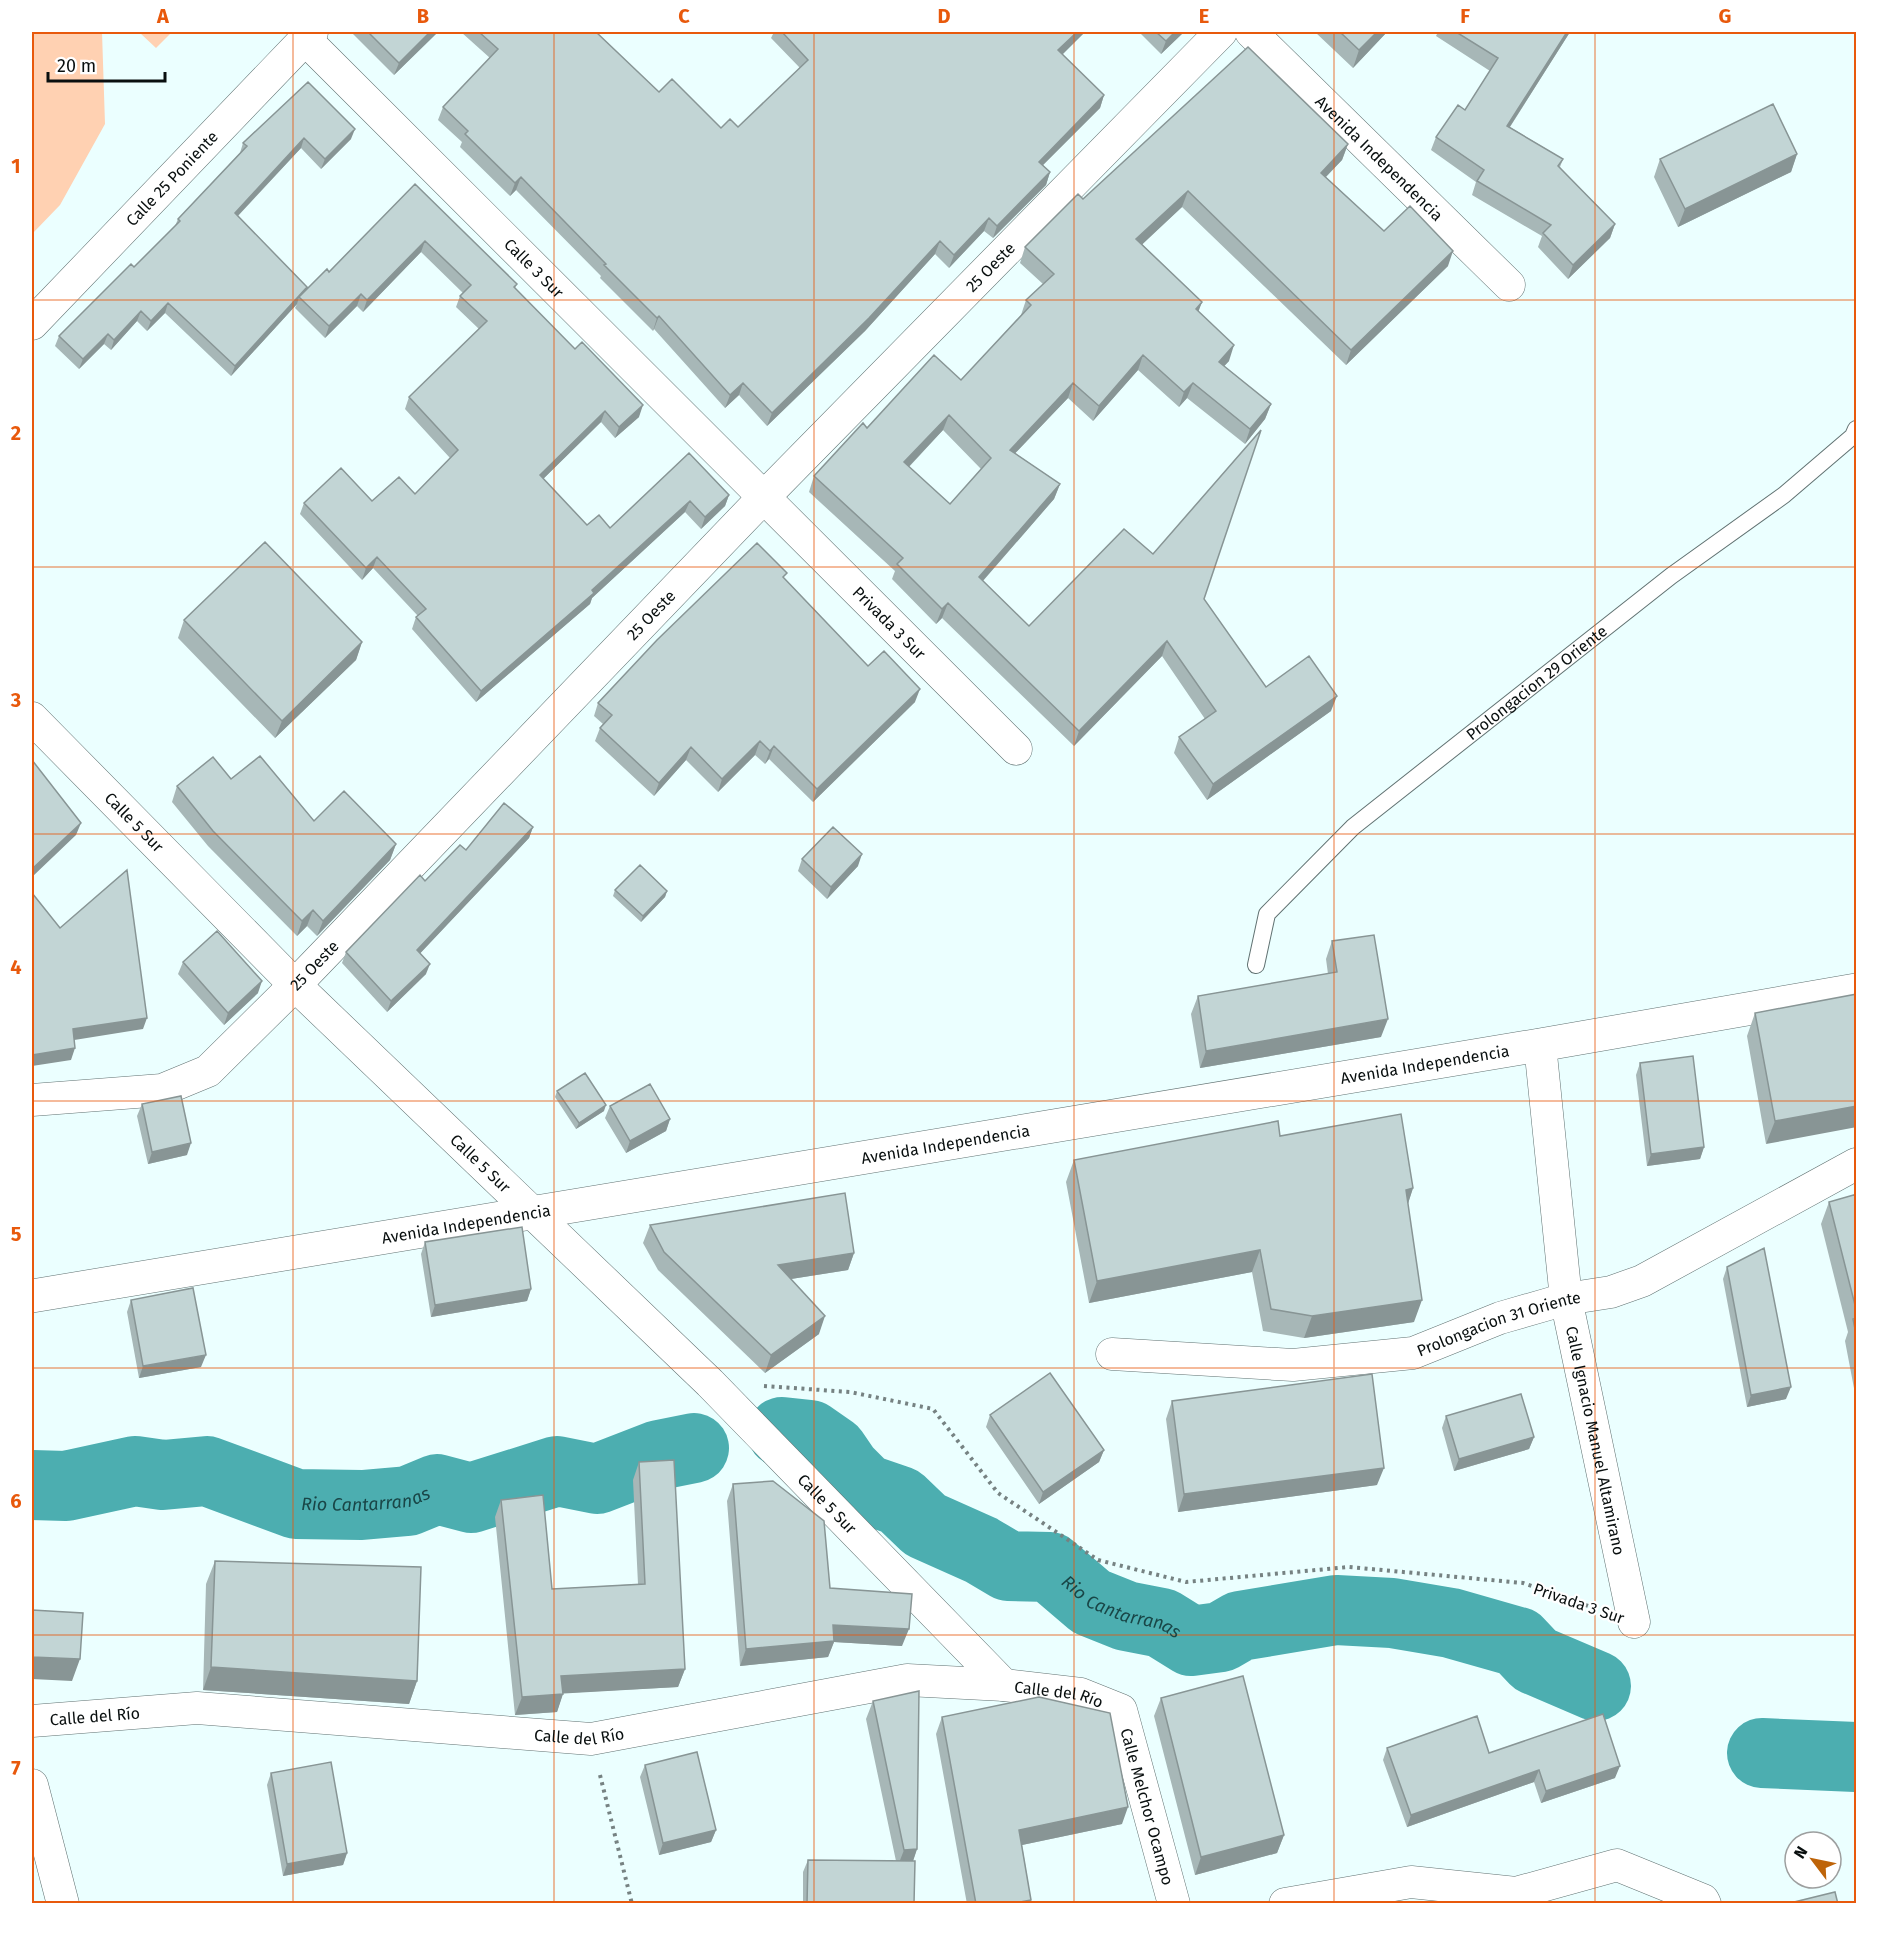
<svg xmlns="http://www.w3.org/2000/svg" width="1888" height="1935" viewBox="0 0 1888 1935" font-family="'Fira Sans',sans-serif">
<rect width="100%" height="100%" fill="#ebffff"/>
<path fill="#ffd1b2" d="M32,32H102L105,124L60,205L32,234Z
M139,32H138H172L156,48Z"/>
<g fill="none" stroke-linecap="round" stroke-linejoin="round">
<g stroke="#4caeb0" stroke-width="70">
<path id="s1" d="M782,1432L810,1435L833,1451L846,1470L865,1489L900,1501L925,1525L981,1550L1008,1566L1050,1567L1091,1602L1126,1616L1162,1623L1191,1641L1221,1637L1240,1626L1336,1610L1392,1613L1451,1623L1518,1642L1535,1660L1596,1686"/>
<path id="s2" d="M32,1485L66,1486L135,1471L163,1475L207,1471L296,1504L362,1505L408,1501L437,1489L471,1498L557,1471L597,1479L659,1455L694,1448"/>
<path d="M1762,1753L1856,1757"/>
</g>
<defs>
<g id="service">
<path id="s3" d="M1256,965L1267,914L1353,827L1671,576L1784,495L1853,436L1856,429"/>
</g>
<g id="minor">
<path id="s4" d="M1251,32L1509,285"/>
<path id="s5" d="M305,39L1016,749"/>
<path id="s6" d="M32,324L312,32"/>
<path id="s7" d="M32,718L295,985L710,1383L1004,1685"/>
<path id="s8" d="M1540,1045L1566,1299L1634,1622"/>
<path id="s9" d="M32,1100L162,1090L208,1071L295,985L763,498L1221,32"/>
<path id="s10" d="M1112,1354L1293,1365L1413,1353L1500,1318L1566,1299L1611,1292L1642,1281L1856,1164"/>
<path id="s11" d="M32,1721L197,1708L591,1739L907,1680L1004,1685L1081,1694L1121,1710L1174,1904"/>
<path d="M32,1785L63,1904"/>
<path d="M1285,1904L1411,1882L1516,1893L1617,1865L1703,1900L1705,1904"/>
</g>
<g id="tertiary">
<path id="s12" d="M32,1296L1540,1045L1856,990"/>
</g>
</defs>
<use href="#service" stroke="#617272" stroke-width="18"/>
<use href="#minor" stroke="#617272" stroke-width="33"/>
<use href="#tertiary" stroke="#617272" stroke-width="34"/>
<path stroke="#768282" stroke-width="4" stroke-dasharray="3 4.5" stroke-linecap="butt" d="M764,1386L850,1392L933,1409L998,1493L1098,1560L1186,1582L1349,1567L1523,1583L1594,1608
M600,1775L632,1904"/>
<use href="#service" stroke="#fff" stroke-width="16"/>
<use href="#minor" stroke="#fff" stroke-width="32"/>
<use href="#tertiary" stroke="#fff" stroke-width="33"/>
</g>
<path fill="#a7b7b7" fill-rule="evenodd" d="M352,32H438L394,75L352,33Z
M461,32H596L659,92L721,128L738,127L800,68L771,38L774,32H1085L1062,54L1104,95L1100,108L1043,165L1050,172L1046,185L993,238L984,231L949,268L935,254L865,331L767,426L739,395L725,408L654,329L653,331L600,278L601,276L516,190L510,196L460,147L462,142L438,120L443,107L490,58Z
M1139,32H1184L1161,54Z
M1315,32H1387L1353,68Z
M1438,32H1570L1510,127L1563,159L1560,167L1615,224L1610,238L1568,279L1538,247L1542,236L1472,195L1476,182L1431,150L1436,137L1465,110L1490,71L1436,36Z
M308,82L351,139L321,169L301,148L238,216L307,287L306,291L329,272L415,184L517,284L515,288L639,417L615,438L601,422L543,479L587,525L610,528L689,453L729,495L725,506L701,529L685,512L592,598L590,604L476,702L412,629L416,617L418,616L373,568L362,580L300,514L304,503L372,501L415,494L450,458L405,409L409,397L479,329L456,307L460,296L463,293L421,252L363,312L357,306L325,338L295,308L297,304L231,376L165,313L147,331L137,321L111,350L104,344L79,369L55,346L59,336L134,267L175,226L178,219L240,153L243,143Z
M1348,144L1342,160L1326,177L1384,231L1448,266L1346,365L1182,207L1142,244L1202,302L1198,311L1229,361L1224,366L1271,404L1265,419L1245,444L1187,398L1179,407L1138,370L1093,421L1068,398L1015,453L1060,484L1054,499L983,581L1029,626L1204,599L1266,687L1331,711L1207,800L1174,753L1179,737L1205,719L1162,656L1074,746L942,618L936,624L892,579L895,571L809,492L814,476L867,428L961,380L1021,315L1026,300L1043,284L1020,263L1025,247L1083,199ZM943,430L981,469L950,504L909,467Z
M1797,154L1791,172L1678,227L1654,177L1660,159Z
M785,579L868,666L915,702L813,802L769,759L765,764L755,755L718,792L686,760L654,796L595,741L600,728L603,724L594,716L598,703Z
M184,620L362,642L356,660L275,738L178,638Z
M231,779L314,821L396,844L390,860L317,936L307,926L297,936L208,846L172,802L177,786Z
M533,827L529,838L420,953L426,974L387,1012L342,963L346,952L425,881L466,850Z
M802,859L858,866L827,899L798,871Z
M615,890L667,891L665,897L641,922L613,896Z
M1332,941L1381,1037L1200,1068L1191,1014L1198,996L1328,974L1326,959Z
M183,962L258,993L224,1025L178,974Z
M1857,994L1766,1144L1747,1036L1755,1013Z
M1640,1063L1704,1147L1700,1159L1647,1166L1636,1075Z
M557,1091L604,1111L576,1129L555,1097Z
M142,1104L187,1155L148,1164L137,1116Z
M610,1106L670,1119L666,1131L626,1153L605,1118Z
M1280,1136L1413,1188L1408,1203L1414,1322L1304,1338L1263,1331L1252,1272L1089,1303L1066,1182L1074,1160Z
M1857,1194V1404L1845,1341L1848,1332L1821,1224L1829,1202Z
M650,1225L854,1253L848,1270L791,1279L819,1334L765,1373L658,1270L643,1243Z
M425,1242L531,1289L527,1301L431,1317L421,1254Z
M1727,1267L1786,1399L1747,1407L1723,1279Z
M131,1300L201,1367L139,1378L127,1312Z
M1172,1401L1377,1485L1178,1512L1166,1419Z
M990,1415L1104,1450L1099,1462L1039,1504L986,1427Z
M1446,1416L1534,1437L1529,1449L1454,1471L1442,1428Z
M639,1462L685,1669L678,1687L563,1693L557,1712L515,1715L495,1517L501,1500L552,1589L638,1584L633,1480Z
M733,1484L830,1588L902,1646L834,1642L828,1657L740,1666L727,1501Z
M215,1561L417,1681L409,1704L203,1690L206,1584Z
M1161,1698L1284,1835L1277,1853L1195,1875L1154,1716Z
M873,1701L917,1849L913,1861L914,1904H803V1872L808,1860L896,1861L866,1719Z
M942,1717L1122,1824L1022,1845L1031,1900L1030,1904H967L936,1734Z
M1387,1748L1489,1753L1615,1778L1541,1803L1534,1782L1407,1827L1383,1760Z
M645,1765L716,1830L711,1842L659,1855L640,1777Z
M271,1773L347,1853L343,1865L283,1876L267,1785Z"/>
<path fill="#889595" d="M430,32H438L394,75L399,63Z
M1077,32H1085L1054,63L1058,50Z
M1175,32H1184L1161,54L1166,41Z
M1377,32H1387L1353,68L1359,50Z
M1567,32H1570L1502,139L1507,126Z
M1104,95L1100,108L1034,174L1039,162Z
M355,129L351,139L321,169L325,159Z
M304,138L301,148L231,223L235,213Z
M1348,144L1342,160L1315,188L1321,173Z
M1797,154L1791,172L1678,227L1685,209Z
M1050,172L1046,185L993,238L997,226Z
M521,177L516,190L510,196L515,183Z
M1188,191L1182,207L1131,255L1136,239Z
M989,218L984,231L949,268L954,255Z
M1615,224L1610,238L1568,279L1573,265Z
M425,241L421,252L363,312L367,300Z
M940,241L935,254L865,331L767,426L772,413Z
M1453,251L1448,266L1346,365L1351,350Z
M307,287L303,297H299L297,304L231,376L235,366Z
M361,294L357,306L325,338L329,326Z
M1202,302L1196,318V309Z
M168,303L165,313L147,331L151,321Z
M141,311L137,321L111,350L114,340Z
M659,316L654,329L653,331L657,318Z
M108,334L104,344L79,369L83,359Z
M1234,345L1229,361L1214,377L1219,362Z
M1143,355L1138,370L1093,421L1099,406Z
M743,383L739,395L725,408L730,395Z
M1073,383L1068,398L1004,465L1010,450Z
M1193,383L1187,398L1179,407L1184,392Z
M1271,404L1265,419L1245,444L1250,429Z
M643,405L639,417L615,438L619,427Z
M605,411L601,422L535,487L540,475Z
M949,415L943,430L899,477L904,462Z
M1060,484L1054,499L973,592L979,577Z
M729,495L725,506L701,529L705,517Z
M690,501L685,512L592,598L590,604L476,702L481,691L592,590Z
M377,557L373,568L362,580L366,568Z
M948,603L942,618L936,624L942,609Z
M1167,641L1162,656L1074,746L1079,731Z
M362,642L356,660L275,738L282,721Z
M920,689L915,702L813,802L817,789Z
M1337,696L1331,711L1207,800L1213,784Z
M760,741L755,755L718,792L722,779Z
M774,746L769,759L765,764L770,751Z
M691,747L686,760L654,796L659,783Z
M81,823L76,835L32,877V869Z
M533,827L529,838L413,961L417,950Z
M396,844L390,860L317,936L323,921Z
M862,854L858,866L827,899L831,887Z
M667,891L665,897L641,922L643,916Z
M313,910L307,926L297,936L302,921Z
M430,964L426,974L387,1012L391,1001Z
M262,981L258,993L224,1025L228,1013Z
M147,1018L143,1029L68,1041L73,1029Z
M1388,1019L1381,1037L1200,1068L1206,1051Z
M75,1048L71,1060L32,1066V1055Z
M606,1105L604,1111L576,1129L579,1123Z
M1857,1106V1127L1766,1144L1775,1121Z
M670,1119L666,1131L626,1153L630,1141Z
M191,1143L187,1155L148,1164L152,1152Z
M1704,1147L1700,1159L1647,1166L1651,1154Z
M1413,1188L1406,1210V1190Z
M1260,1250L1252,1272L1089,1303L1097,1281Z
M854,1253L848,1270L772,1282L778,1265Z
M531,1289L527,1301L431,1317L435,1305Z
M1422,1300L1414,1322L1304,1338L1312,1316Z
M825,1316L819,1334L765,1373L771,1355Z
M206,1355L201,1367L139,1378L143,1366Z
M1791,1387L1786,1399L1747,1407L1751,1395Z
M1534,1437L1529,1449L1454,1471L1459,1459Z
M1104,1450L1099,1462L1039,1504L1043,1492Z
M1384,1468L1377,1485L1178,1512L1184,1494Z
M833,1625L909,1629L902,1646L834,1642L828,1657L740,1666L746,1649Z
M32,1657L80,1659L72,1681L32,1679Z
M211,1667L417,1681L409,1704L203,1690Z
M685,1669L678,1687L555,1694L561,1676Z
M563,1694L557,1712L515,1715L522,1697Z
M1620,1766L1615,1778L1541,1803L1546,1791Z
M1539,1770L1534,1782L1407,1827L1411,1815Z
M1128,1807L1122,1824L1013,1847L1019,1830Z
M716,1830L711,1842L659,1855L663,1843Z
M1284,1835L1277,1853L1195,1875L1201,1857Z
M917,1849L911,1867L897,1868L904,1850Z
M347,1853L343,1865L283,1876L287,1864Z
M1031,1900L1030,1904H1010Z"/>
<path fill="#c2d5d5" stroke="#889595" stroke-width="1.5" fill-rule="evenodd" d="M368,32H430L399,63Z
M479,32H596L659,92L672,79L721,128L730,119L738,127L808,60L782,32H1077L1058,50L1104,95L1039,162L1050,172L997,226L989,218L954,255L940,241L869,318L772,413L743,383L730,395L659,316L657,318L604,265L606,264L521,177L515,183L465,134L468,131L443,107L498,49Z
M1156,32H1175L1166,41Z
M1340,32H1377L1359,50Z
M1456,32H1567L1507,126L1563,159L1558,166L1615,224L1573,265L1543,233L1551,225L1477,181L1484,170L1436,137L1458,105L1465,110L1498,58Z
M1248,47L1348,144L1321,173L1384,231L1410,206L1453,251L1351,350L1188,191L1136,239L1202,302L1196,309L1234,345L1219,362L1271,404L1250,429L1193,383L1184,392L1143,355L1099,406L1073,383L1010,450L1060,484L979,577L1029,626L1124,529L1153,554L1261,430L1204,599L1266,687L1309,656L1337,696L1213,784L1179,737L1216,711L1167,641L1079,731L948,603L942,609L897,564L903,558L814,476L863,423L867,428L934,355L961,380L1031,305L1026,300L1054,274L1025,247L1078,194L1083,199ZM949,415L991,458L950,504L904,462Z
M308,82L355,129L325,159L304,138L235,213L307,287L235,366L168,303L151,321L141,311L114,340L108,334L83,359L59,336L131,264L134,267L180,221L178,219L247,146L243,143Z
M1773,104L1797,154L1685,209L1660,159Z
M415,184L517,284L514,287L575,349L582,342L643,405L619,427L605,411L540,475L587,525L599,515L610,528L689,453L729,495L705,517L690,501L592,590L594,593L481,691L416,617L426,609L377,557L366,568L304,503L341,468L372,501L399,477L415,494L458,450L409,397L487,321L460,296L471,285L425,241L367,300L361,294L329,326L299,297L327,269L329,272Z
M265,542L362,642L282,721L184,620Z
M757,543L787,573L783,577L868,666L884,651L920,689L817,789L774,746L770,751L760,741L722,779L691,747L659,783L600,728L612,715L598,703L657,640Z
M260,756L314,821L344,791L396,844L323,921L313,910L302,921L213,831L177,786L213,757L231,779Z
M32,760L81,823L32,869Z
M504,803L533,827L417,950L430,964L391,1001L346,952L420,875L425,881L460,845L466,850Z
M833,827L862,854L831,887L802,859Z
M640,865L667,891L643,916L615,890Z
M127,870L147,1018L73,1029L75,1048L32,1055V893L60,928Z
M217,931L262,981L228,1013L183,962Z
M1374,935L1388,1019L1206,1051L1198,996L1337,972L1332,941Z
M1857,994V1106L1775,1121L1755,1013Z
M1693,1056L1704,1147L1651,1154L1640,1063Z
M585,1073L606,1105L579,1123L557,1091Z
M650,1084L670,1119L630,1141L610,1106Z
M181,1096L191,1143L152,1152L142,1104Z
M1401,1114L1413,1188L1406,1190L1422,1300L1312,1316L1271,1309L1260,1250L1097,1281L1074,1160L1278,1121L1280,1136Z
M845,1193L854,1253L778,1265L825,1316L771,1355L664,1252L650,1225Z
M1857,1194V1313L1829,1202Z
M522,1227L531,1289L435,1305L425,1242Z
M1764,1248L1791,1387L1751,1395L1727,1267Z
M193,1288L206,1355L143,1366L131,1300Z
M1857,1318V1339L1853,1319Z
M1050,1373L1104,1450L1043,1492L990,1415Z
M1372,1374L1384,1468L1184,1494L1172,1401Z
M1521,1394L1534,1437L1459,1459L1446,1416Z
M674,1460L685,1669L561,1676L563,1694L522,1697L501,1500L543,1495L552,1589L645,1584L639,1462Z
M773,1481L824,1521L830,1588L912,1594L909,1629L833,1625L834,1641L746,1649L733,1484Z
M215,1561L421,1567L417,1681L211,1667Z
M32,1610L83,1613L80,1659L32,1657Z
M1243,1676L1284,1835L1201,1857L1161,1698Z
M919,1691L917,1849L904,1850L873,1701Z
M1039,1697L1110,1713L1128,1807L1019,1830L1031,1900L1010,1904H976L942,1717Z
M1603,1714L1620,1766L1546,1791L1539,1770L1411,1815L1387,1748L1477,1716L1489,1753Z
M697,1752L716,1830L663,1843L645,1765Z
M331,1762L347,1853L287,1864L271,1773Z
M808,1860L915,1861L914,1904H807Z
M1835,1892L1838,1904H1786Z"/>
<path fill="none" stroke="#e8590c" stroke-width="1.5" stroke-opacity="0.55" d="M293,32V1904M554,32V1904M814,32V1904M1074,32V1904M1334,32V1904M1595,32V1904M32,300H1856M32,567H1856M32,834H1856M32,1101H1856M32,1368H1856M32,1635H1856"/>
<g text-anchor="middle" stroke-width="4.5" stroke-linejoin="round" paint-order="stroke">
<g font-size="16" fill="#090f0f" stroke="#fff">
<text dy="6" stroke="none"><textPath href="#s4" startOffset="180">Avenida Independencia</textPath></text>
<text dy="6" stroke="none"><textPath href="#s6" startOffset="202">Calle 25 Poniente</textPath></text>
<text dy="6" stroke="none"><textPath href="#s9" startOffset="1302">25 Oeste</textPath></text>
<text dy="6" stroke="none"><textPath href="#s5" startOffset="324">Calle 3 Sur</textPath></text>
<text dy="6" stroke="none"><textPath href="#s9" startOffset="816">25 Oeste</textPath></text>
<text dy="6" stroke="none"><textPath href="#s5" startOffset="826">Privada 3 Sur</textPath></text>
<text dy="6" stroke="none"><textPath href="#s3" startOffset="408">Prolongacion 29 Oriente</textPath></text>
<text dy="6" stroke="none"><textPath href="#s7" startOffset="146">Calle 5 Sur</textPath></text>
<text dy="6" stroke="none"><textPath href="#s9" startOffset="330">25 Oeste</textPath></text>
<text dy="6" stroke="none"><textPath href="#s12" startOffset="1412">Avenida Independencia</textPath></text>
<text dy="6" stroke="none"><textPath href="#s12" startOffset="926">Avenida Independencia</textPath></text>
<text dy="6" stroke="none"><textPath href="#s7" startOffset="632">Calle 5 Sur</textPath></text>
<text dy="6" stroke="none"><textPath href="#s12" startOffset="440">Avenida Independencia</textPath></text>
<text dy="6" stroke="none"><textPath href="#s10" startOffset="393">Prolongacion 31 Oriente</textPath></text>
<text dy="6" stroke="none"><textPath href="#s8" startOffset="400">Calle Ignacio Manuel Altamirano</textPath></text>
<text dy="6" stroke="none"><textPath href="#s7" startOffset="1118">Calle 5 Sur</textPath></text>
<text transform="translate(1579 1603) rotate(19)" y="6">Privada 3 Sur</text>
<text dy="6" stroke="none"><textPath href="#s11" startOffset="1035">Calle del Río</textPath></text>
<text dy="6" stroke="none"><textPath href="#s11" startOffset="63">Calle del Río</textPath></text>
<text dy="6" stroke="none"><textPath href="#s11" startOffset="549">Calle del Río</textPath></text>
<text dy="6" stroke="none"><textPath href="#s11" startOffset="1200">Calle Melchor Ocampo</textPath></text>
</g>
<g font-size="18" font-style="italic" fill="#194647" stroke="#fff">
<text dy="6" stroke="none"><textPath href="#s2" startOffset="342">Rio Cantarranas</textPath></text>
<text dy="6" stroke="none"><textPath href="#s1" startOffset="396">Rio Cantarranas</textPath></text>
</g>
</g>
<rect width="1888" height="1935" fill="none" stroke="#ffffff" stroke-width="66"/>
<g transform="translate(1813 1860) rotate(302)"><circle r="28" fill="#ffffff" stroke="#9d9f9f" stroke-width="1.5"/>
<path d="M0-4.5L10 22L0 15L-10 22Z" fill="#be6409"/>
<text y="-9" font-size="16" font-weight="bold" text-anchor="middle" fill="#090f0f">N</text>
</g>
<path d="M48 72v9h117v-9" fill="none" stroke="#090f0f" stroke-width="3"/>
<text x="57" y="72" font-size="18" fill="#090f0f" stroke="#ffffff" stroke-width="4.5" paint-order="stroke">20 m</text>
<rect x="33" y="33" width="1822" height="1869" fill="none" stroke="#e8590c" stroke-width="2"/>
<g font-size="20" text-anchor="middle" font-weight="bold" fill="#e8590c">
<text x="163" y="23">A</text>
<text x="423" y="23">B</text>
<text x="684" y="23">C</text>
<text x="944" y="23">D</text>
<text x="1204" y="23">E</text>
<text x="1465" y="23">F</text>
<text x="1725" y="23">G</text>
<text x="16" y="173">1</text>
<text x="16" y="440">2</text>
<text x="16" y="707">3</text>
<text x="16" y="974">4</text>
<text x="16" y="1241">5</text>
<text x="16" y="1508">6</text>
<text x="16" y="1775">7</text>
</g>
</svg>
